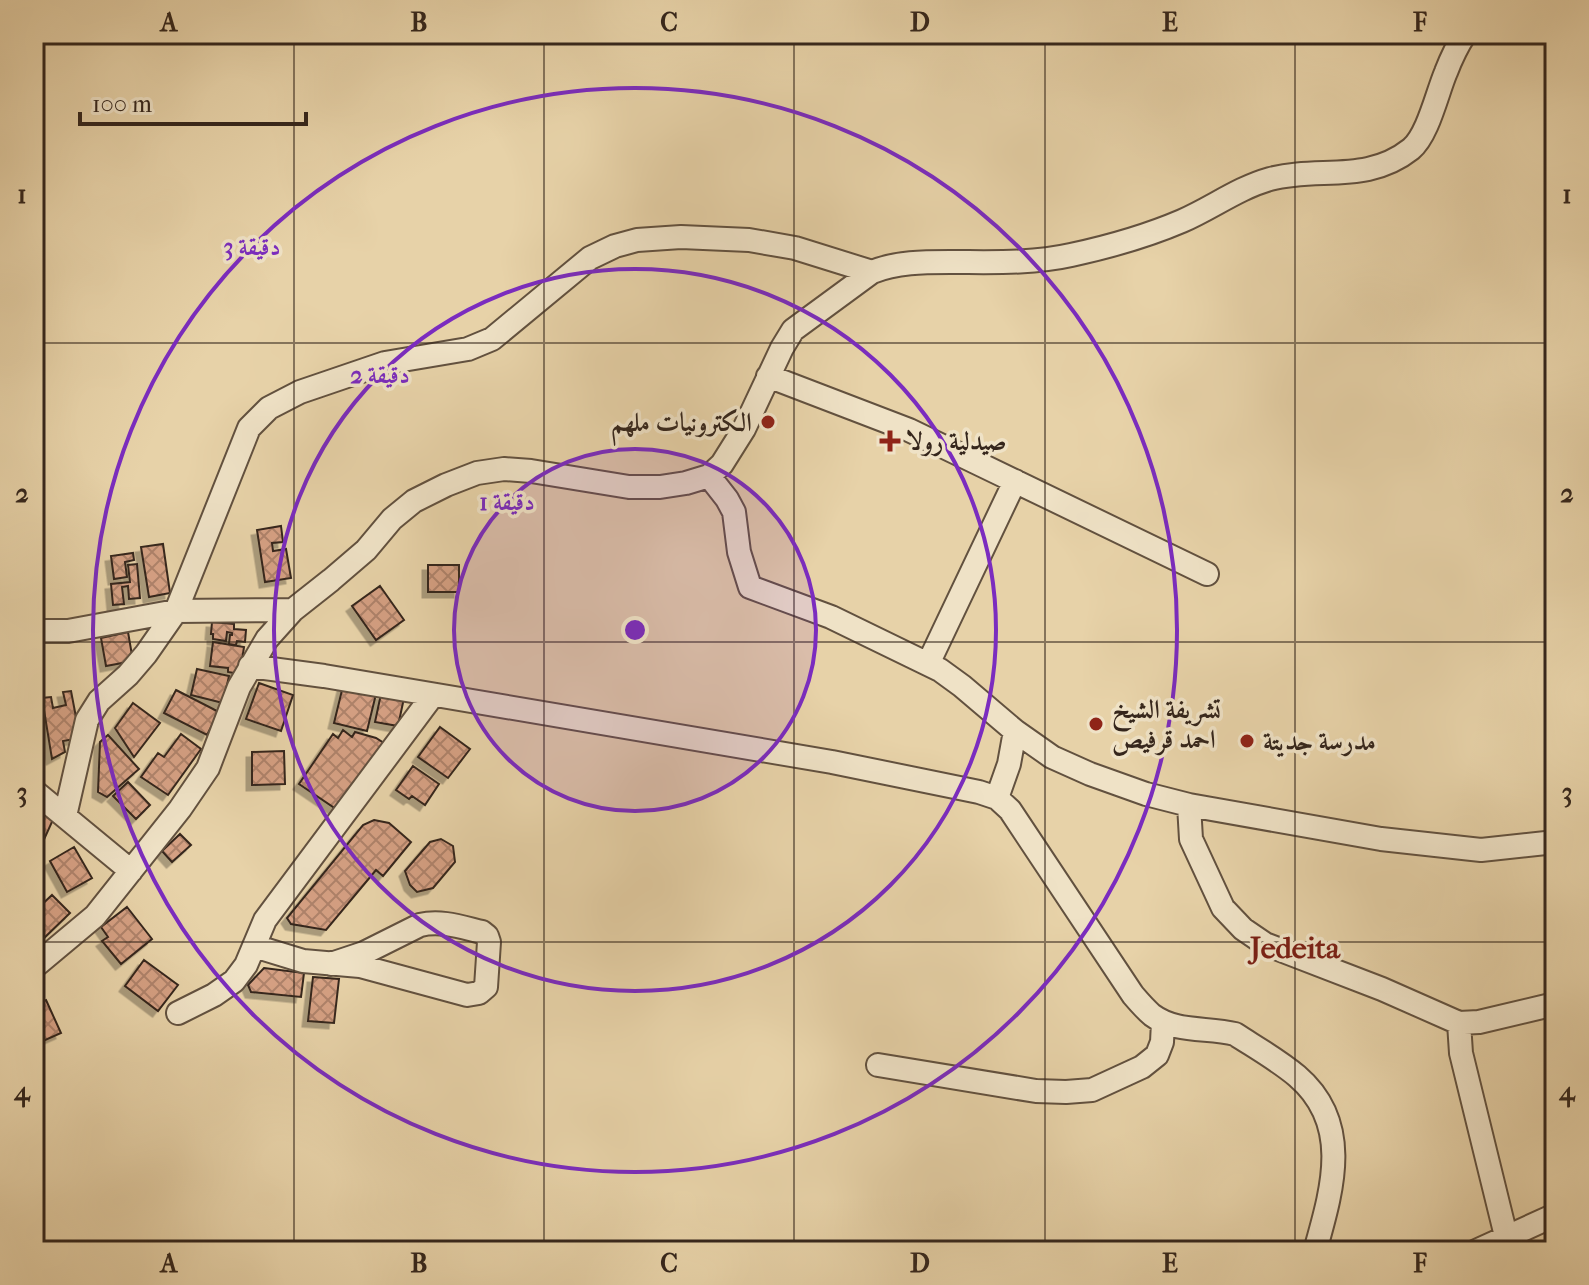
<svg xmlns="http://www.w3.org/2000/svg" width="1589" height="1285" viewBox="0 0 1589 1285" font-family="'IM FELL French Canon',Amiri,serif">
<defs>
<pattern id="building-cross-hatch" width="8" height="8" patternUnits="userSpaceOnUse" patternTransform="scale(2)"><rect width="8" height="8" fill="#d5a083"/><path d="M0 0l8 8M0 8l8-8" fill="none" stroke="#ae826a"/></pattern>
<filter id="shadow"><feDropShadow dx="-5.5" dy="5.5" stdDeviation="0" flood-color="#0004"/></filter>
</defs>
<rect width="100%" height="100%" fill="#e7d2a8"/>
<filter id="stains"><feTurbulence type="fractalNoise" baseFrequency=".0025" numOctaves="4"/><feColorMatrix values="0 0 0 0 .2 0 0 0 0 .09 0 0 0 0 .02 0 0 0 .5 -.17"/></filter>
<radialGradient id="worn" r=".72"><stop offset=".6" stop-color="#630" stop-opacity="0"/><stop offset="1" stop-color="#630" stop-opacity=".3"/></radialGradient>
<path fill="url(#building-cross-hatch)" stroke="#35261c" stroke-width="2" filter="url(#shadow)" d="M281,526L283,542L272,543L273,551L286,549L291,578L265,582L257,530Z
M163,544L170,593L149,597L141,547Z
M133,553L134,560L125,562L127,577L114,579L111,556Z
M137,564L140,598L129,599L128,586L122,587L124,604L113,605L111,584L130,582L128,565Z
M428,565H459V592H428Z
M380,586L404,620L376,640L352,606Z
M212,622L234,624V629L246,630L245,642L237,641L236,645L229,644L230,635H232V633L227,632L226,641L213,639V634H211Z
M128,632L133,661L106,666L101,638Z
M213,642L244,647L240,674L228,672V668L210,666Z
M197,669L229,676L223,703L191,695Z
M259,683L293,695L281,731L246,719Z
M343,686L376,694L367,731L334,723Z
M176,690L219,712L207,735L164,713Z
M71,691L80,738L63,741L65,752L52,759L42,698L51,697L53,708L66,705L63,692Z
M381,694L404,698L398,726L375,722Z
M133,703L160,723L134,757L115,728Z
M440,727L470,749L448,778L418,757Z
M343,730L352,737L355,732L376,738L387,745L342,813L299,784L333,734L338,738Z
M181,734L201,749L168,795L141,777L158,753L164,757Z
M108,735L139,769L107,797L98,792L100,742Z
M284,751L285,784L252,785V752Z
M413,766L439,784L425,805L412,796L409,799L396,790Z
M128,782L150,805L136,819L113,796Z
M34,803L56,813L42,844L34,840Z
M374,820L389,823L411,842L383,876L376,870L326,930L291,924L287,918L363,825Z
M180,834L191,845L172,862L162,851Z
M441,839L453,846L455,862L433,888L417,892L410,885L405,871L430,842Z
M74,847L92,878L67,892L50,861Z
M52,895L70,913L42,940L34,932V912Z
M127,907L152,939L121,964L102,941L108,937L101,927Z
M144,960L178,985L158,1011L125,986Z
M264,968L304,973L301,997L251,992L248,985Z
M313,977L339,979L334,1023L308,1021Z
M46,1000L61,1033L34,1045V1006Z"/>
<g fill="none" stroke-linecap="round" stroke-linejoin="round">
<defs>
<path id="minor" d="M768,376L909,430L1207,574
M709,476L727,499L734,512L739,552L750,587L831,617L940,670L962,686L1015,731
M34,631H68L176,611L293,610
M928,664L1015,481
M250,666L324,676L832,762L979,792L997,798L1010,810L1133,995C1139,1002 1145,1009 1152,1015C1176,1033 1207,1027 1235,1034C1255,1047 1278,1060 1297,1076C1353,1124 1332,1190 1315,1251
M34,791L131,871
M997,798L1009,764L1015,731L1052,757L1090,774L1146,794L1189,805L1381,839L1481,850L1555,842
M1189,805L1191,839L1223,908L1243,929L1265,944L1382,989L1459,1023L1479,1022L1555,1004
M65,816L87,720L99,701L128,675L146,654L176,611L249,428L269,408L300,392L385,363L468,349L492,339L590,258L615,246L637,240L681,237L749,240L795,248L872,272
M254,946L303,961L360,966L467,995L479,993L486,987L489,942L487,936L482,932C461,927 441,920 420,925L364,953L331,964
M34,967L95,916L180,809L208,768L239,687L267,639L293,610L331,580L366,550L392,519L414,501L446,485L477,473L504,469L531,471L629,487H660L686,483L709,476L722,464L744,429L782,348L793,330L872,272C896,262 924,262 950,262C990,262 1031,264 1071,255C1108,247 1147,236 1182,221C1212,208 1238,188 1270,179C1319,166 1367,184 1411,149C1428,135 1437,93 1446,72C1451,59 1457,46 1465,34
M178,1013L214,995L234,981L246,965L265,920L433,695
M1459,1023L1461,1053L1506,1236
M878,1065L1036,1091L1066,1092L1092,1090L1142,1067L1157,1055L1162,1042L1163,1022
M1476,1251L1555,1215"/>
</defs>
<use href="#minor" stroke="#62513f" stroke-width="26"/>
<use href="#minor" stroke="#efe2c6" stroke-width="22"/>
</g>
<path fill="none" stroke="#35261c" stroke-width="2" stroke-opacity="0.55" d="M294,34V1251M544,34V1251M794,34V1251M1045,34V1251M1295,34V1251M34,343H1555M34,642H1555M34,942H1555"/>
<circle cx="635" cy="630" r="181" fill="#7b2cbf" fill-opacity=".12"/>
<g fill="none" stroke="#7b2cbf" stroke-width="4">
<circle cx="635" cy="630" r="181"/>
<circle cx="635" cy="630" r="361"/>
<circle cx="635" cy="630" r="542"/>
</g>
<g fill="#8f2418" stroke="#efe2c6" stroke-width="3">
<circle cx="768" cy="422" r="8"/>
<path d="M886 429h8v8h8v8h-8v8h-8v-8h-8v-8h8z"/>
<circle cx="1096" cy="724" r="8"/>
<circle cx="1247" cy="741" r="8"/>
</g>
<g text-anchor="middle" stroke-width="7" stroke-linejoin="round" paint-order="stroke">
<g font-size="26" font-weight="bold" fill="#35261c" stroke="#efe2c6" text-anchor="start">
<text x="752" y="431" text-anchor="end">الكترونيات ملهم</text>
<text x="906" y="450">صيدلية رولا</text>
<text x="1112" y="718">تشريفة الشيخ<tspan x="1112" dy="30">احمد قرفيص</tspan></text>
<text x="1263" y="750">مدرسة جديتة</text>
</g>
<g font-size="30" font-weight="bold" fill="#7a1f14" stroke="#efe2c6">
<text x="1295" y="958">Jedeita</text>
</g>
</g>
<circle cx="635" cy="630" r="12" fill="#7b2cbf" stroke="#efe2c6" stroke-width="4"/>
<g font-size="24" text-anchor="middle" font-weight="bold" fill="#7b2cbf" stroke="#efe2c6" stroke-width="7" stroke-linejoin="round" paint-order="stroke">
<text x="252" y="255">3 دقيقة</text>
<text x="380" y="383">2 دقيقة</text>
<text x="507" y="510">1 دقيقة</text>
</g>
<rect width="1589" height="1285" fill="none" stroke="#e7d2a8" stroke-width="88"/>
<path d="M80 112v12h226v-12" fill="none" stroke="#35261c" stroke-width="4"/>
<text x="92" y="112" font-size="24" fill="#35261c" stroke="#efe2c6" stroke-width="6" paint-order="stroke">100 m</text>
<rect x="44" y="44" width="1501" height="1197" fill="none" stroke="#35261c" stroke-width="3"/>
<g font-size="26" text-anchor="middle" font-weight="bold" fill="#35261c">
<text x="169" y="31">A</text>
<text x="419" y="31">B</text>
<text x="669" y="31">C</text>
<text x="920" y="31">D</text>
<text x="1170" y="31">E</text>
<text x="1420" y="31">F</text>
<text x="22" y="203">1</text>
<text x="1567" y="203">1</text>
<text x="22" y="502">2</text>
<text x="1567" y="502">2</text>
<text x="22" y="801">3</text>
<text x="1567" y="801">3</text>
<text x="22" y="1100">4</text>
<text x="1567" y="1100">4</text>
<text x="169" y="1272">A</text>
<text x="419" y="1272">B</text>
<text x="669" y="1272">C</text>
<text x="920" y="1272">D</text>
<text x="1170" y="1272">E</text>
<text x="1420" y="1272">F</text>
</g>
<rect width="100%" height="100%" filter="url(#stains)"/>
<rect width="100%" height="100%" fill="url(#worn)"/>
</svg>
